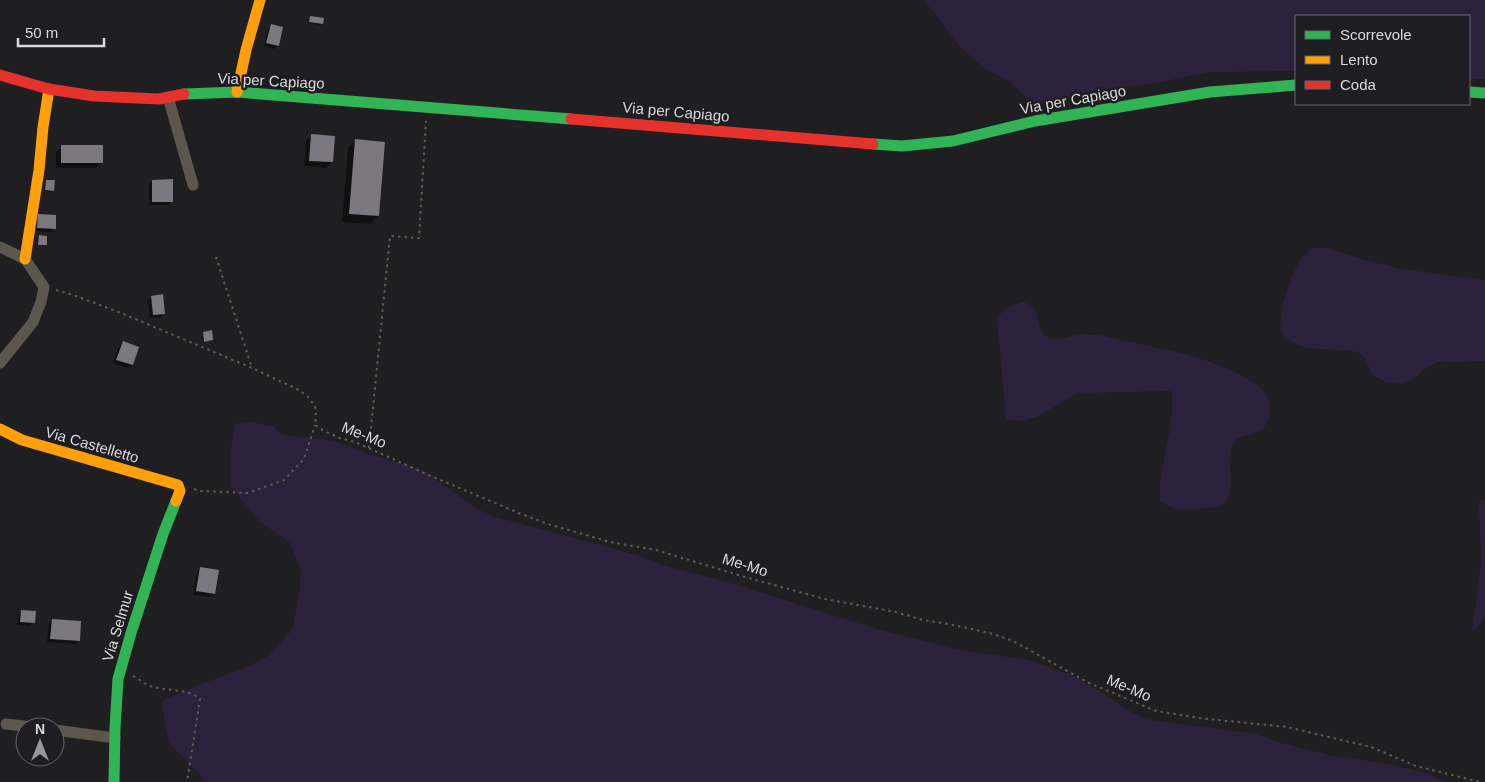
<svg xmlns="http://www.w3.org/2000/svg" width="1485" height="782" viewBox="0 0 1485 782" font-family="Helvetica,sans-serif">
<rect width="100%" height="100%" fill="#1f1e20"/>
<path fill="#2c213d" d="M924,0H1485V79H1469V16H1296V71L1209,72L1156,83L1099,90L1034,105L1012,83L987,70L961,48Z
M1327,248L1365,260L1402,269L1485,280V361L1437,362L1425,369L1413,379L1403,384L1386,382L1372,375C1369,368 1367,359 1361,354C1356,351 1347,350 1342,350C1317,348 1298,352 1280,331C1281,321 1281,309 1284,300C1288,287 1298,254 1312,249C1316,247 1323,248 1327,248Z
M1023,302C1045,306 1031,333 1050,338C1059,341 1068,336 1076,335C1083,334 1092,335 1099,335C1109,336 1119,340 1129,342C1169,350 1212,358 1248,379C1253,382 1259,385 1263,390C1268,397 1271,404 1270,411C1267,442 1240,431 1233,443C1224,460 1239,495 1222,505C1216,508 1206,508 1200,509C1183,510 1175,511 1160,501C1157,464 1177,427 1171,391L1077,393L1039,416L1023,421L1006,419L997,317L1008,307Z
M249,422L272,426L283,435L334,441L375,456L412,466L427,473L477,509L496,517L578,539L640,556L667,566L734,584L877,629L955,649L1028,660L1074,676L1115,701L1128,710L1145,719L1256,734L1281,743L1329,755L1389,764L1425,773L1448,782H207L169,743L161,701L201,684L248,667L268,656L292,630L299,597L301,571L290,543L259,521L231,486V448L235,424Z
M1485,500V619L1472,631L1481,562L1479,501Z"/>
<path fill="#0007" d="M310,17L322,24L321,25L308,23Z
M271,26L278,45L274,49L264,46L268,29Z
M311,136L332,162L326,168L304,166L306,141Z
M356,141L378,216L370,224L342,222L348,148Z
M62,147L102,162L96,168H56V152Z
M47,181L52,191L51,192L44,191L45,182Z
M153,181L172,201L168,205H149V184Z
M35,219L54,228L51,232L34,231Z
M152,297L164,313L161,317L150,318L148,300Z
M203,333L212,340L210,341L203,342L202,334Z
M123,343L138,348L132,365L128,368L113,363L119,346Z
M200,568L214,594L211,597L193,595L197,572Z
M21,611L34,622L30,626L17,625L18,615Z
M52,620L79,640L75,644L47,642L49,624Z"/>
<path fill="#7b7880" d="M310,16L324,18L323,24L309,22Z
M271,24L283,27L279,46L266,43Z
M311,134L335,136L333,162L309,161Z
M355,139L385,142L379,216L349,214Z
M61,145H103V163H61Z
M173,179V202H152V180Z
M46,180H55L54,191L45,190Z
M38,214L56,215V229L37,228Z
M39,235L47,236V245H38Z
M163,294L165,314L153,315L151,296Z
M212,330L213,340L204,342L203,332Z
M123,341L139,347L133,365L116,360Z
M200,567L219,570L215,594L196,591Z
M21,610L36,611L35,623L20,622Z
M52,619L81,621L80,641L50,639Z"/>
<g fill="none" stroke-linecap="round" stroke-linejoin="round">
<path stroke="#605c57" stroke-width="2" stroke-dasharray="2.5 4" stroke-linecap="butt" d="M216,257L252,368
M56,290L76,296L121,313L252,368L299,390L308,397L315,406L316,417L315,425L324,431L340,438L355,442L424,473L521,514L548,524L610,542L656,550L745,577L825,599L896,612L923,620L954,625L993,634L1013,641L1089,683L1156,711L1199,718L1287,727L1371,747L1416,766L1480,782
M369,448L390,236L419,238L426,121
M194,489L201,491L248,493L284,480L304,459L315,425
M133,676C139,679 145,684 150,686C165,691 187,688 200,699L187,782"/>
<path stroke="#5c574d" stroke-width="11" d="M168,97L193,185
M0,247L25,259L44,287L41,302L33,322L0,363
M6,724L32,727
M55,730L115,738"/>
<path stroke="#30b455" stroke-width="11" d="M1469,92L1485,93
M184,94L237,92L571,119
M873,144L902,146L953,141L1035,121L1210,92L1296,85
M114,782L115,728L118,679L131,633L163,534L176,501"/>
<path stroke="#ff9f0a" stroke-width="11" d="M237,92L246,50L260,0
M25,259L39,170L43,127L49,89
M0,429L22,440L178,485L180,491L176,501"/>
<path stroke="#e5322d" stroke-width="11" d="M0,75L49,89L94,96L159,99L184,94
M571,119L873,144"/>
</g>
<g text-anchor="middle" stroke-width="5" stroke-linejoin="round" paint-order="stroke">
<g font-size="15" fill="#dad9dc" stroke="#1e1d21">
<text transform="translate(271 81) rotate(3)" y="5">Via per Capiago</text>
<text transform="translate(1073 100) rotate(-10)" y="5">Via per Capiago</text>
<text transform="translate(676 112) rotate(5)" y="5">Via per Capiago</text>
<text transform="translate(364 435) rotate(22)" y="5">Me-Mo</text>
<text transform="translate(92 445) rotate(16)" y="5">Via Castelletto</text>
<text transform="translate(745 565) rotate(17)" y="5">Me-Mo</text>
<text transform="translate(118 626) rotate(-73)" y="5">Via Selmur</text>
<text transform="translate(1129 688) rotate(23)" y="5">Me-Mo</text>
</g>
</g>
<rect x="1295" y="15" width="175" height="90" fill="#1e1d21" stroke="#69686c"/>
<rect x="1305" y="31" width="25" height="8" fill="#30b455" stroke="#69686c"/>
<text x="1340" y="40" font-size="15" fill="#dad9dc">Scorrevole</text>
<rect x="1305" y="56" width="25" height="8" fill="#ff9f0a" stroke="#69686c"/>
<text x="1340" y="65" font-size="15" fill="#dad9dc">Lento</text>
<rect x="1305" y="81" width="25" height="8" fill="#e5322d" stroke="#69686c"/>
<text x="1340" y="90" font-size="15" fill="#dad9dc">Coda</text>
<g transform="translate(40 742)"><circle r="24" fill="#1e1d21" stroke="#69686c"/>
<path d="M0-4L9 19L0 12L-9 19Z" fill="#99989a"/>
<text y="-8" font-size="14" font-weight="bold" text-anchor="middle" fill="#dad9dc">N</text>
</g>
<path d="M18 38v8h86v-8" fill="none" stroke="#dad9dc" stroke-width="2.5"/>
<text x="25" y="38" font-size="15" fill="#dad9dc" stroke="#1e1d21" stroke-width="4" paint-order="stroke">50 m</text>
</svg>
